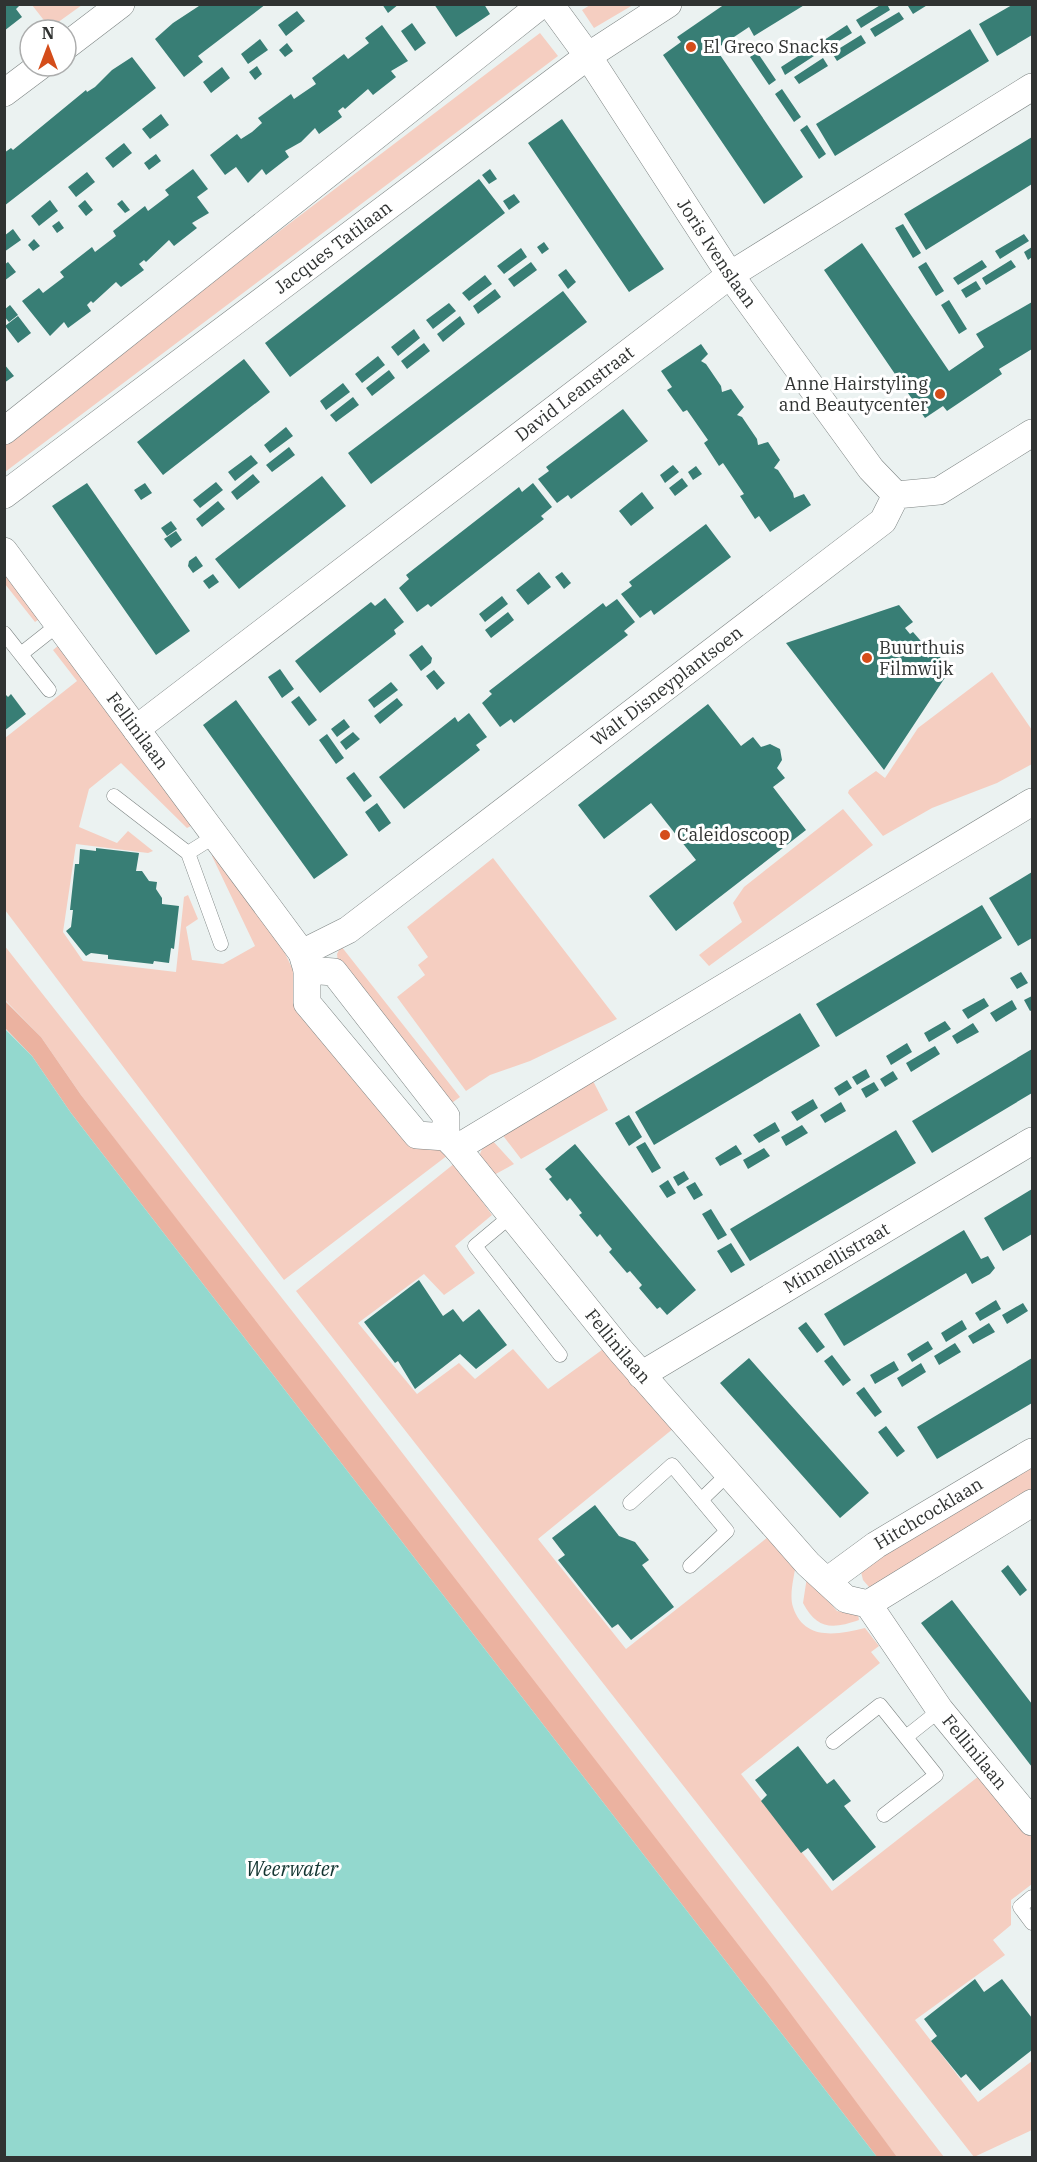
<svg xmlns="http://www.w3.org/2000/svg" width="1037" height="2162" viewBox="0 0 1037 2162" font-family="'IBM Plex Serif',serif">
<rect width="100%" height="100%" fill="#ebf2f1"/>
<path fill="#f5cec1" d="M32,5H82L50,28Z
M590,5V4L633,5L594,28L582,10Z
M540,33L558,56L5,472V440Z
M4,558L45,615L35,622L5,584Z
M65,640L197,823L187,828L121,763L89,789L79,827L117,843L128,831L153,851L148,853L76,844L63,932L83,961L176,972L184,897L188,895L198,919L186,927L192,960L223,964L255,946L212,856L218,850L268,918L294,972L448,1155L284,1280L5,910V738L77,681L53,650Z
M992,672L1032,730V764L997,783L932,808L883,836L848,793L849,790L876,771L885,778L918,728Z
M843,809L873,845L709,966L699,955L742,922L733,903L744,887Z
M493,858L617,1019L530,1061L490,1075L466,1091L397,997L425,975L418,965L428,957L407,927Z
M4,945L337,1368L944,2157H897L81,1095L41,1037L5,1000Z
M341,946L460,1097L449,1105L338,962L337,954Z
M592,1079L608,1110L521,1159L501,1133Z
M492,1140L514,1164L492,1176L479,1163C479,1151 483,1146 492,1140Z
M455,1163L492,1215L455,1246L475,1273L444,1295L424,1274L358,1323L417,1394L459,1363L475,1379L513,1349L548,1389L606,1347L674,1428L538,1539L626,1649L768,1537L796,1564C794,1577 789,1595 793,1607C804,1641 837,1635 865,1628L879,1646L871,1652L880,1663L741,1774L832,1891L979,1776L1032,1837V1884L1011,1900V1925L993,1940L1005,1955L915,2020L978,2102L1032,2061V2130L974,2157L296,1291Z
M1032,1465V1494L876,1587H869L863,1580L861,1572L865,1566Z
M807,1577L837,1611L858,1615L859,1620C833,1629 817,1630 803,1603Z"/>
<path fill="#ebb2a0" d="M4,1000L41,1037L81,1095L771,1987L897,2157H877L71,1113L32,1056L5,1028Z"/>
<path fill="#93d8ce" d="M4,1028L32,1056L71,1113L877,2157H5Z"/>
<path fill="#387e75" d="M4,4H21L16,9L22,17L4,31Z
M202,4H266L198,56L203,62L184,77L155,39L173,23Z
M382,4H399L388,13Z
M434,4H484L490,14L456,37Z
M725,4H806L754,36L749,27L716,49L803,177L764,204L663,55L681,42L677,37Z
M882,4H887L890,10L861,28L856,20Z
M911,4H929L913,14L908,6Z
M1012,5H1032V35L997,56L979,24Z
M297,11L305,21L286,36L278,25Z
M899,12L904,19L875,37L870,29Z
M412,23L426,43L415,51L401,31Z
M382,25L408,61L391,71L396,77L373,95L368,89L345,109L343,107L338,111L342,117L319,134L315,128L301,142L285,151L289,157L266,175L262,169L248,183L236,167L225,175L210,155L237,134L241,139L252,132L262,123L258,118L291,94L294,99L316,84L312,78L344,54L348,59L369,43L365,38Z
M847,25L852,33L823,51L818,44Z
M970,29L989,61L835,156L816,124Z
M861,35L866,43L837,61L832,53Z
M260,39L268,50L248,64L241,54Z
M287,43L293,51L285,57L279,50Z
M809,49L814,56L785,75L781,67Z
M757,52L776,80L769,85L750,57Z
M132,57L156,88L4,206V153L11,148L13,150L86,90L87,92L95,87L112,70Z
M823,58L828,66L799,84L794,77Z
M257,66L262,74L255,80L249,72Z
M222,67L230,78L211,93L203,82Z
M782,89L801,117L794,122L775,94Z
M161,114L169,125L150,139L142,129Z
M562,119L664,269L629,292L528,143Z
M807,125L826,154L819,159L800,130Z
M1032,137V184L926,250L904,214Z
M124,143L132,153L113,168L105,158Z
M156,154L161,161L149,170L144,163Z
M193,169L208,189L197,197L209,213L192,223L197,228L174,246L169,240L146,262L144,260L139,264L144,270L121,287L116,282L93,303L91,301L87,305L91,311L68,328L64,322L50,336L22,301L39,288L43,293L64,277L60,272L92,247L95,252L116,236L113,231L145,206L148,211L169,195L165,190Z
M490,169L497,179L489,184L482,175Z
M87,172L95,182L76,197L68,187Z
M479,179L505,213L290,377L265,343Z
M514,194L520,202L509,210L503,201Z
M50,200L58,211L39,226L31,216Z
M85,200L93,210L86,216L78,206Z
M122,200L130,210L125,213L117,204Z
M59,221L64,228L57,233L52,226Z
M903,224L921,253L913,258L895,228Z
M13,229L21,240L4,252V236Z
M1024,234L1029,241L1000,259L995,251Z
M34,239L40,246L33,251L28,245Z
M544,242L549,249L542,254L537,247Z
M862,243L949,371L984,347L976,334L1032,302V349L999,369L1002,374L947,411L943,406L925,418L824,270Z
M1032,247V257L1028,260L1024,252Z
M521,248L527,257L504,274L497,266Z
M982,260L987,267L958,285L953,278Z
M1011,260L1016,267L986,285L982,278Z
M8,262L16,272L4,281V265Z
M531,262L537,270L514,287L508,279Z
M926,262L944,291L936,296L918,267Z
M566,269L576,282L568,289L558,275Z
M485,275L492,284L469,301L462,293Z
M976,281L981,289L966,298L961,290Z
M495,289L501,297L478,314L473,306Z
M563,291L587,322L371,484L348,453Z
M949,300L967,329L959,334L941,305Z
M449,303L456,311L433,329L426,320Z
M10,305L18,315L9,322L4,316V310Z
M18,316L31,333L18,343L5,326Z
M460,316L465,324L443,342L437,334Z
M414,329L420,338L398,356L391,347Z
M424,343L430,351L407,369L401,361Z
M701,344L708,354L701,361L706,364L721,386L722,392L731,389L744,407L737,415L742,417L757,439L758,445L768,442L780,460L774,468L778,470L793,493L794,498L804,494L811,505L770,532L759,516L755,519L740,496L744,494L723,463L719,466L704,443L708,440L687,410L683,412L667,390L672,387L661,371Z
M378,356L385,365L362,383L355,374Z
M244,359L270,392L163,475L137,442Z
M4,364L14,376L4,383Z
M389,370L395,378L372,396L366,388Z
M343,383L350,392L326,410L320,401Z
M353,397L359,405L336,422L330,415Z
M623,409L648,441L571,499L568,495L557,503L538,479L549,471L546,467Z
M286,427L293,436L270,453L264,445Z
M289,447L295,455L272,472L266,465Z
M251,455L258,463L235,481L228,472Z
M673,465L679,472L665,483L660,475Z
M696,466L702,474L693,480L688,472Z
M253,474L260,482L237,500L231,492Z
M322,476L346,506L239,589L215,559Z
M682,478L688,486L675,496L669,488Z
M216,482L223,490L200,508L193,500Z
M87,483L190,631L156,655L52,506Z
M145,483L152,493L141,500L134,490Z
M533,483L552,507L541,516L544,519L431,607L428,604L417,612L399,588L409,579L406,575L519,487L522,492Z
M642,492L654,508L631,526L619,511Z
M218,501L225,509L202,527L196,519Z
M171,521L177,529L167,536L161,528Z
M706,524L731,557L654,615L651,610L640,618L621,594L632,586L629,582Z
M176,531L182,540L171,548L164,539Z
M196,556L203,566L193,573L188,566L189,561Z
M539,572L551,587L528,605L516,590Z
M562,572L571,583L564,589L555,577Z
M213,574L219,582L209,589L203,581Z
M502,596L508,604L485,622L479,614Z
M385,598L404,622L394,630L396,634L320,693L295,661L371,602L375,606Z
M617,599L635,622L624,631L628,635L514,723L511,719L500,727L482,703L492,694L489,691L603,603L606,607Z
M899,605L913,622L905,628L910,634L913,632L920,640L926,649L923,651L928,658L936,652L950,670L884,770L786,643Z
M508,612L514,620L491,638L485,630Z
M422,645L432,658L431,663L421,671L409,655Z
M280,669L294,689L282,698L268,677Z
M434,670L445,683L437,690L426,676Z
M391,682L398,690L374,708L368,700Z
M4,693L8,697L11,694L26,714L4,731Z
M299,696L317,720L309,726L291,702Z
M397,698L403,705L380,724L374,716Z
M236,700L348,855L314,879L203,725Z
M708,704L741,746L753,737L761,747L770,744L780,749L782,760L777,768L785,778L773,787L806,830L676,931L649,896L696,860L651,803L604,839L578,805Z
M469,713L487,737L476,745L480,750L404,809L379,777L455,717L458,722Z
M344,719L350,727L337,737L331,729Z
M353,732L360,739L346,750L340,742Z
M327,734L344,758L336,764L319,740Z
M354,772L372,796L364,802L346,778Z
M377,803L391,823L379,832L365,812Z
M96,848L139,853L136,871H142L149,881L157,882L156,889L162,898V904L179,906L174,949L171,948L169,963L154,961L153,964L108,959V955L91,953L86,956L66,931L71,927L73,910H70L75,864H79L80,849L96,851Z
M1032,872V938L1018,946L989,898Z
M982,905L1002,938L836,1037L816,1004Z
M1021,972L1028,983L1017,989L1010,978Z
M1032,996V1010L1030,1011L1024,1000Z
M984,998L989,1006L968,1019L962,1010Z
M1012,1000L1017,1009L996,1022L990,1013Z
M800,1013L820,1046L654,1145L635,1112Z
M945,1021L951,1029L929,1042L924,1033Z
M973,1023L979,1032L957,1044L952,1036Z
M907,1043L912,1052L891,1065L886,1056Z
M935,1046L940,1054L911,1072L906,1063Z
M1032,1049V1093L932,1153L912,1121Z
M866,1069L870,1077L857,1085L852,1077Z
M893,1071L898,1079L885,1087L880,1079Z
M847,1080L852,1088L839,1096L834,1088Z
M874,1082L879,1090L866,1098L861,1089Z
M813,1099L818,1108L797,1121L791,1112Z
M841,1102L846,1111L825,1123L820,1115Z
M629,1115L642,1137L629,1146L615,1123Z
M775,1122L780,1131L759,1143L753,1135Z
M802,1125L808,1133L786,1146L781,1137Z
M896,1130L916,1163L750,1261L730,1229Z
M645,1142L661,1168L652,1173L636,1147Z
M575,1144L696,1290L667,1315L660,1307L657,1309L639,1288L642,1285L630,1271L627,1273L609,1252L612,1249L606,1242L600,1234L597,1237L579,1215L582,1213L570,1198L567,1201L549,1179L552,1177L545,1169Z
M736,1145L742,1154L720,1166L715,1158Z
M764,1148L770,1156L748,1169L743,1160Z
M684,1171L689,1179L678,1186L673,1177Z
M668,1180L676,1193L667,1198L659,1186Z
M695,1182L703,1195L694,1200L686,1187Z
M1032,1189V1234L1003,1251L984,1218Z
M711,1209L727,1235L718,1240L702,1214Z
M964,1230L981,1259L988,1256L995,1268L990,1274L972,1284L966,1273L844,1346L824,1314Z
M731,1243L745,1265L731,1273L717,1251Z
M419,1280L443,1316L453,1309L463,1322L479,1309L507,1345L476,1369L460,1354L415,1389L398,1361L395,1363L364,1322Z
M996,1300L1001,1309L980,1321L975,1313Z
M1023,1303L1028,1311L1007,1324L1002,1315Z
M962,1320L967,1329L946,1342L941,1333Z
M806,1322L825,1347L817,1353L798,1328Z
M989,1323L995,1332L973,1344L968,1336Z
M928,1341L933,1349L912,1362L907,1354Z
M955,1343L961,1352L939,1365L934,1356Z
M832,1355L851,1380L843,1386L824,1361Z
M749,1358L869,1493L840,1518L720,1383Z
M1032,1358V1403L937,1459L917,1427Z
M894,1361L899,1370L875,1384L870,1375Z
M921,1363L926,1372L902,1387L897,1378Z
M864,1387L882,1412L875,1417L856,1393Z
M886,1426L905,1451L897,1457L878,1432Z
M595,1505L619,1536L635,1542L649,1560L642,1565L674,1607L631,1640L618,1624L612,1628L558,1560L565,1555L552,1538Z
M1008,1565L1027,1590L1020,1596L1001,1571Z
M952,1600L1032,1704V1767L921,1623Z
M798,1746L827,1784L834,1779L851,1801L844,1806L876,1847L833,1881L808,1848L801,1853L761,1801L767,1795L755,1780Z
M975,1979L984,1992L1002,1979L1032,2018V2050L980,2091L966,2074L961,2078L931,2041L937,2036L924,2019Z"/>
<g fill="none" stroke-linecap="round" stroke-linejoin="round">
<defs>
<path id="lane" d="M4,633L49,690
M21,654L59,624
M114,796L188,853L221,944
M188,853L215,836
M512,1215L475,1246L560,1355
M701,1500L729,1473
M630,1503L672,1465L727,1531L690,1566
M906,1737L940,1710
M833,1742L880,1705L936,1775L884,1815
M1032,1897L1020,1907L1032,1923"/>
<g id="street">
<path id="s1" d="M550,4L588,56L730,275L871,469L896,495"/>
<path d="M66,46L121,4"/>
<path d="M4,93L40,66"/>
<path d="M4,431L542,4"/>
<path id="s2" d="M4,495L588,56L668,4"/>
<path id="s3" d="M4,551L302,953L307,970V1003L417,1135L446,1137L457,1148L620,1350L808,1564L846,1599L868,1604L940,1710L1032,1822"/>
<path id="s4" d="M136,729L730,275L1032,87"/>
<path id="s5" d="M302,953L348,930L883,521L896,495L939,491L1032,433"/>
<path d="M307,970L334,972L446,1116V1137"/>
<path d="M457,1148L1032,802"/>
<path id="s6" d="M641,1375L1032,1141"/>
<path id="s7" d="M827,1581L876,1545L1032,1452"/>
<path d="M868,1604L1032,1503"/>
</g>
</defs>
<use href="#lane" stroke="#7d8483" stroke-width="15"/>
<use href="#street" stroke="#7d8483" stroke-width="28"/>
<use href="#lane" stroke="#fff" stroke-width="14"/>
<use href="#street" stroke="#fff" stroke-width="27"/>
</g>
<g fill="#d44d1a" stroke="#fff" stroke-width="2">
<circle cx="691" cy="47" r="6"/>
<circle cx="940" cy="394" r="6"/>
<circle cx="867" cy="658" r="6"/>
<circle cx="665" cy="835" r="6"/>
</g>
<g text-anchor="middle" stroke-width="6" stroke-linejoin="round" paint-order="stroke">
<g font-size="18" fill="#303332" stroke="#fff" text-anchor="start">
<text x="703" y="53">El Greco Snacks</text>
<text x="928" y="390" text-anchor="end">Anne Hairstyling<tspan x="928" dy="21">and Beautycenter</tspan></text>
<text x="879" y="654">Buurthuis<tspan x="879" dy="21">Filmwijk</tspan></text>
<text x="677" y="841">Caleidoscoop</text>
</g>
<g font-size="18" fill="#303332" stroke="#fff">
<text dy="6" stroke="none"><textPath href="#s2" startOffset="412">Jacques Tatilaan</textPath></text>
<text dy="6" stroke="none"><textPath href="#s1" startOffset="300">Joris Ivenslaan</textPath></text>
<text dy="6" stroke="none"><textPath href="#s4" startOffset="552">David Leanstraat</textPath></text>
<text dy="6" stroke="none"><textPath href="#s5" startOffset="453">Walt Disneyplantsoen</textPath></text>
<text dy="6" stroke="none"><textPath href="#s3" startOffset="224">Fellinilaan</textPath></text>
<text dy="6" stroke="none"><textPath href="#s6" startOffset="228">Minnellistraat</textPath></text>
<text dy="6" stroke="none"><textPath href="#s3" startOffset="1023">Fellinilaan</textPath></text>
<text dy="6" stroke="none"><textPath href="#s7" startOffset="122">Hitchcocklaan</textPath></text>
<text dy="6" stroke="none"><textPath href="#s3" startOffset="1569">Fellinilaan</textPath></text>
</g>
<g font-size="20" font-style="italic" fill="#123430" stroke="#fff">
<text x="292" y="1876">Weerwater</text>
</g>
</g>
<rect width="1037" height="2162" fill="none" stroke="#303332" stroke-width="12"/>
<g transform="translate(48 48)"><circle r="28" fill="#ffffff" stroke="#acadad" stroke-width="1.5"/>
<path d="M0-4.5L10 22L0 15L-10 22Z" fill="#d44d1a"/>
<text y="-9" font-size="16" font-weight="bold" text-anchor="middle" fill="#303332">N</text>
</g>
</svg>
